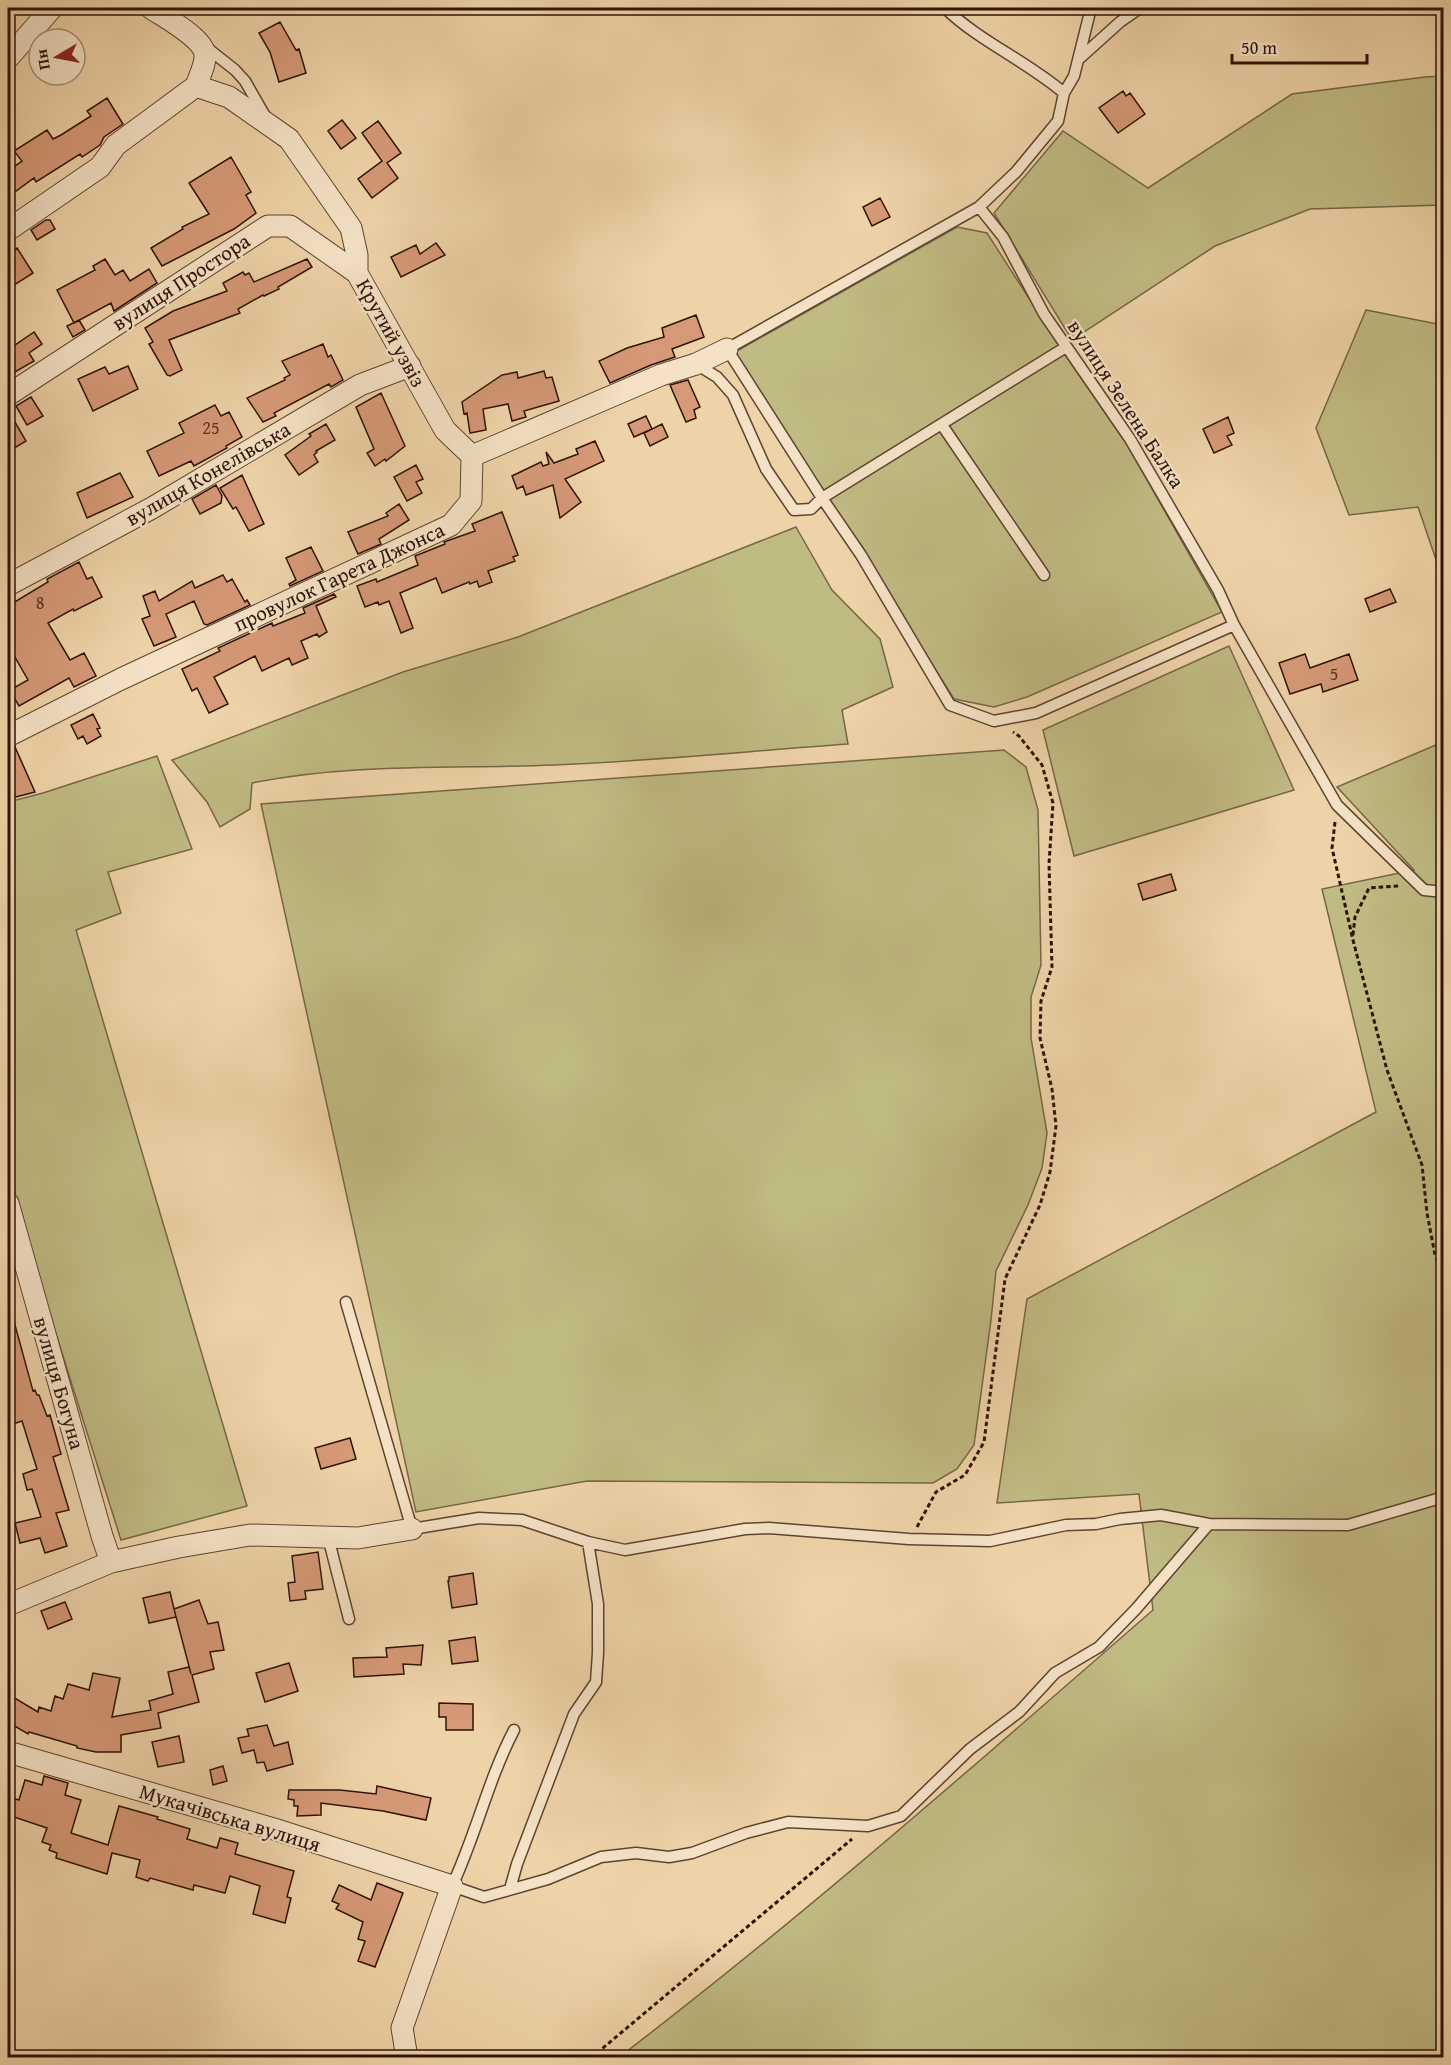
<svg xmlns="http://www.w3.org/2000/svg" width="1451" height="2065" viewBox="0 0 1451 2065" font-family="'Gentium Book Plus',serif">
<rect width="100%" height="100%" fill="#efd3a8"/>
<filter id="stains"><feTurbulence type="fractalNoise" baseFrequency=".00333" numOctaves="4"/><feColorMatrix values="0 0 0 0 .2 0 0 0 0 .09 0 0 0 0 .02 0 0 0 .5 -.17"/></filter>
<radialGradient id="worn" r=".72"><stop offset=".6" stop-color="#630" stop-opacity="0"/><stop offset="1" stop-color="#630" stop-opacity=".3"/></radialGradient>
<path fill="#c0ba83" stroke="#776646" stroke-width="1.5" d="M1443,76V205L1310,209L1215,246L1072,340L994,213L1063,131L1148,188L1292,94L1425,77Z
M957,227L987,233L1064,353L1126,443L1222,612L1027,697L994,707L954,699L735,352Z
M1366,310L1443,325V580L1418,507L1349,515L1316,428Z
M796,527L832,590L880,639L893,687L842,710L848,744C750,751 652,761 554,765C452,769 352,763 252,783L250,809L220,827L207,802L172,760L403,672L518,637Z
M1229,646L1294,790L1074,856L1043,730Z
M1443,742V2057L618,2058C803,1917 977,1763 1153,1610L1139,1494L997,1503L1027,1299L1376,1112L1322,889L1414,870L1337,787Z
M1004,750L1026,767L1038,810L1041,965L1031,997V1038L1047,1133L1042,1168L1028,1205L996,1271L991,1320L974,1445L957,1469L933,1483L587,1481L416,1512L261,804Z
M157,756L192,849L108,872L121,913L76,930L247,1506L121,1540L8,1182V802L43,793Z"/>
<path fill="#d69977" stroke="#2e1309" stroke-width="1.5" d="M280,22L296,50L299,49L306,73L279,82L270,52L259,33Z
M1123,91L1126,96L1130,93L1145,114L1118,133L1099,108Z
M107,98L123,124L104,137L100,145L82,157L80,154L36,182L34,178L8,197V171L22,161L14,151L47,130L53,139L61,135L91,116L87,111Z
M342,120L356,138L341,149L328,131Z
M378,121L401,153L387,163L398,178L372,198L358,179L382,161L362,133Z
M231,157L251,192L246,195L256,213L234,229L162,266L151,248L183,229L182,227L209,214L189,183Z
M880,198L890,217L872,226L863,207Z
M46,220H50L55,229L37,240L31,230Z
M436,243L445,255L401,277L391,257L416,245L420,254Z
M17,248L33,273L8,289V255Z
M105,259L115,275L123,270L130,281L149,269L157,283L114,311L111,303L74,323L57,290L95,270L93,266Z
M307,259L312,267L278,287L279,289L264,296L263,295L238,309L240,313L169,340L182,370L170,376L167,375L149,344L153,342L145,328L173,311L227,291L223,283L243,272L245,275L249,273L254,282Z
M696,315L704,337L672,349L675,357L651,365L610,383L599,361L627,348L664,337L662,328Z
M79,320L85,330L73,337L67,326Z
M34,332L42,344L29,353L34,361L8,376V350Z
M323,344L328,357L331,355L343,380L331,387L329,384L274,413L276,416L263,422L247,398L285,380L284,378L290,375L282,361Z
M128,366L138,389L93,411L78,379L105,367L109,374Z
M544,371L546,378L552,377L559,401L524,411L526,417L512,421L508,404L483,409L486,430L470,433L467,413L464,414L462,402L502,375L517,372L518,378Z
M688,380L700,407L694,410L696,418L686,422L670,385Z
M381,393L405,446L386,461L385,459L375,466L367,453L374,449L356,407Z
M31,397L43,416L27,425L16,406Z
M215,405L221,416L229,412L242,437L226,446L227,448L194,466L191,461L159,476L147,451L184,433L179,423Z
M8,410L26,441L8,452Z
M646,416L652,429L634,437L628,424Z
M1228,417L1234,433L1227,436L1232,445L1214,453L1203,429Z
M326,424L335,440L316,451L317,452L314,455L318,462L299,475L285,455L311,436L309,434Z
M662,424L668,437L650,446L644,433Z
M595,441L604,461L565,479L581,502L560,518L553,485L526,495L523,486L517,489L512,476L541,462L543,466L549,464L546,452L554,463L578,454L576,449Z
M416,465L423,479L416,482L422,493L407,501L394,477Z
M120,473L133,497L87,518L77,493Z
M242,475L264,524L249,531L236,507L233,509L220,488Z
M216,485L222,496L221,503L200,514L192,499Z
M399,504L409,520L379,539L381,544L358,554L348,532L388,516L386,513Z
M502,512L518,555L513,557L515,561L488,571L492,582L479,587L477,581L470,584L469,582L442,593L436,578L400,593L413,628L401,633L389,601L379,605L378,602L365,607L357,586L376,579L377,582L418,565L415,556L445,544L444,542L475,531L472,524Z
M311,547L323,571L290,586L289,584L296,580L286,558Z
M79,562L87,579L92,577L102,597L74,611L73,609L48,623L70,660L84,653L96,676L74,687L69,678L19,706L10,690L28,680L8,645V606L48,582L47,579Z
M223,575L227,582L232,579L245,602L247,600L250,605L207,625L204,624L194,601L166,614L176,637L154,646L142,619L150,616L143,596L155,591L159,601L192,581L195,588Z
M1390,589L1396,602L1370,612L1365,599Z
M334,594L336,597L316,606L327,632L319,637L317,634L301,641L308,658L292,665L289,658L262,671L255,656L214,677L228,704L209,713L197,688L192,691L182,669L220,651L218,648L272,623L273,626L305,613L303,608Z
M1305,654L1310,668L1349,654L1358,680L1323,692L1321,684L1290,694L1279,663Z
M93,714L100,728L97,729L101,736L87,744L83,736L78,739L71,725Z
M15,747L35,792L8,799V749Z
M1171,874L1176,890L1143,900L1138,884Z
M8,1314H12L33,1391L35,1390L37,1395H39L47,1416L50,1415L61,1454L53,1457L69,1510L56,1513L67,1546L45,1553L40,1538L20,1543L15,1523L41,1517L32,1489L27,1490L23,1474L37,1469L22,1421L13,1424L8,1410Z
M350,1438L356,1459L321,1469L315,1448Z
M318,1552L323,1589L305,1591L306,1599L290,1601L288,1583L295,1582L292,1556Z
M473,1573L477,1604L452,1608L448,1581H449V1577Z
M170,1592L176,1617L149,1623L143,1598Z
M199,1600L208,1624L218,1622L224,1650L210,1652L214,1669L192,1675L199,1702L158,1713L161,1728L121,1735V1752H96L77,1748V1746L29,1732L28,1734L8,1722V1694L38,1712L39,1707L51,1711L55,1696L63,1699L68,1684L89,1690L93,1673L120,1678L112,1717L151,1710L149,1701L173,1694L168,1672L189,1667L191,1674L174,1609Z
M65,1602L72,1619L48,1629L41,1611Z
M475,1637L478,1661L452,1664L449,1641Z
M423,1645L421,1665L403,1664L404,1674L354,1677L353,1658L387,1657L386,1648Z
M289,1663L298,1691L265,1702L256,1673Z
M439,1703L473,1704V1730H446V1717H439Z
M267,1725L274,1746L288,1742L293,1764L267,1771L264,1762L257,1763L254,1750L242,1753L238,1738L249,1736L247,1729Z
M179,1736L184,1762L158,1767L152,1742Z
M223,1766L227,1781L213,1785L210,1770Z
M44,1776L68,1783L65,1795L81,1800L71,1833L108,1845L119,1806L158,1817L157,1819L190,1829L187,1839L217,1848L220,1838L238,1843L235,1854L294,1871L287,1897L291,1898L285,1923L253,1914L260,1886L230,1876L225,1893L194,1885L193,1890L150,1878L148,1881L136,1877L140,1860L112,1853L107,1874L56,1858L57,1853L49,1850L51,1845L42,1842L47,1828L8,1815V1797L19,1800L25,1780L42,1785Z
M377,1786L431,1798L426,1820L383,1811L321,1803V1815L297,1816L298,1806H294V1800L288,1799L289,1790H340L376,1794Z
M377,1883L403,1893L375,1967L358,1961L365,1941L358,1939L363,1922L336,1909L339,1904L332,1901L339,1885L371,1900Z"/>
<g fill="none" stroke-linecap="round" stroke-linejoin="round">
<defs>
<path id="lane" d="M945,8C980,42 1027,61 1064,93
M1091,8L1074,76L1064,93L1058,121L1016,172L979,207L727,349L822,498L861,555L950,705L994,721L1036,713L1234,625
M206,47L235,70L245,81L265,116
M1080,58L1120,22L1140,8
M979,207L1003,237L1044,314L1130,439L1218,590L1234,625L1337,805L1424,890L1444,892
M696,364L717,377L733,395L766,469L794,510L811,509L822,498L1066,347
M942,425L1044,575
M346,1302L412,1529L479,1518L522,1520L588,1542L625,1550L745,1529L769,1528L909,1539L990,1541L1066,1525L1096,1524L1120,1519L1161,1515L1209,1524L1348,1525L1444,1497
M328,1537L349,1619
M514,1730C488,1780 476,1835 452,1886L484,1897L548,1879L601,1857L636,1853L669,1857L692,1853L746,1833L788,1822L868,1826L901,1816L970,1749L1019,1712L1055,1673L1099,1647L1136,1609L1209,1524
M510,1889L517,1864L574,1714L596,1682L598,1653V1604L588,1542"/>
<path id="street" d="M151,8C164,17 202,37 205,54C206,64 199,77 196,86L229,97L289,139L351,228L357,255V273L445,430L472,456
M8,58L52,8
M8,230L100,167L116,145L196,86
M8,395L268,226H290L357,273
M472,456L661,375L696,364L727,349
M8,585L152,508L360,385L410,366
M8,736L121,679L451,525L471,501L472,456
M8,1203L102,1536L111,1562
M8,1605L111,1562L179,1547L250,1535L358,1538L412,1529
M8,1752L274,1829L452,1886L402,2028L406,2052L409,2058"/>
</defs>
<use href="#lane" stroke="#5e4331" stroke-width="13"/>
<use href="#street" stroke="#5e4331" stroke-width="23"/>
<path stroke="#2e1309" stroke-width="3" stroke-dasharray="4.5 3" stroke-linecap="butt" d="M1335,822L1332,848L1353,940L1387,1070L1422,1165L1427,1213L1435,1255L1444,1279
M1353,935L1355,917L1369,888L1399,886
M917,1527L936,1492L965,1475L984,1442L1005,1279L1040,1205L1050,1172L1056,1126L1052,1089L1040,1038L1041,1001L1052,967L1049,864L1053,803L1042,765L1019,736L1013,732
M591,2058L852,1839"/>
<use href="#lane" stroke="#f5e2c6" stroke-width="10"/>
<use href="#street" stroke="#f5e2c6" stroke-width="21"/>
</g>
<g text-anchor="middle" stroke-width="4.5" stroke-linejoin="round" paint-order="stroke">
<g font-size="18" fill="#583424">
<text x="211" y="434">25</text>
<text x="40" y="609">8</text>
<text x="1334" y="680">5</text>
</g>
<g font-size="21" fill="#2e1309" stroke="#f5e2c6">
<text transform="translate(181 282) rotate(-33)" y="7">вулиця Простора</text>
<text transform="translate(391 333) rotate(61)" y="7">Крутий узвіз</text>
<text transform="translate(1126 404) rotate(57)" y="7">вулиця Зелена Балка</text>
<text transform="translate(208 474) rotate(-30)" y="7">вулиця Конелівська</text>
<text transform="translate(339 577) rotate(-25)" y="7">провулок Гарета Джонса</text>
<text transform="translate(59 1383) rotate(74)" y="7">вулиця Богуна</text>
<text transform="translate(230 1818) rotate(17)" y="7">Мукачівська вулиця</text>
</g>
</g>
<rect width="1451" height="2065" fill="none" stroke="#efd3a8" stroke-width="30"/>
<rect x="9" y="9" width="1433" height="2047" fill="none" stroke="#2e1309" stroke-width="3"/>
<rect x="15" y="15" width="1421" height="2035" fill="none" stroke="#2e1309" stroke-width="1.5"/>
<g transform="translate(57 57) rotate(260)"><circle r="28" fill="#f5e2c6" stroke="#a58f7a" stroke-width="1.5"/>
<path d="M0-4.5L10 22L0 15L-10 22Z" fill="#8f2418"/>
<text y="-9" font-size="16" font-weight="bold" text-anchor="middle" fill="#2e1309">Пн</text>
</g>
<path d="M1232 54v9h135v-9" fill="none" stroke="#2e1309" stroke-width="3"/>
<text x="1241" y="54" font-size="18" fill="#2e1309" stroke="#f5e2c6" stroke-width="4.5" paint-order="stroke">50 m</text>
<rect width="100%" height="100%" filter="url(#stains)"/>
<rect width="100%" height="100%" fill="url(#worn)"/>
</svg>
